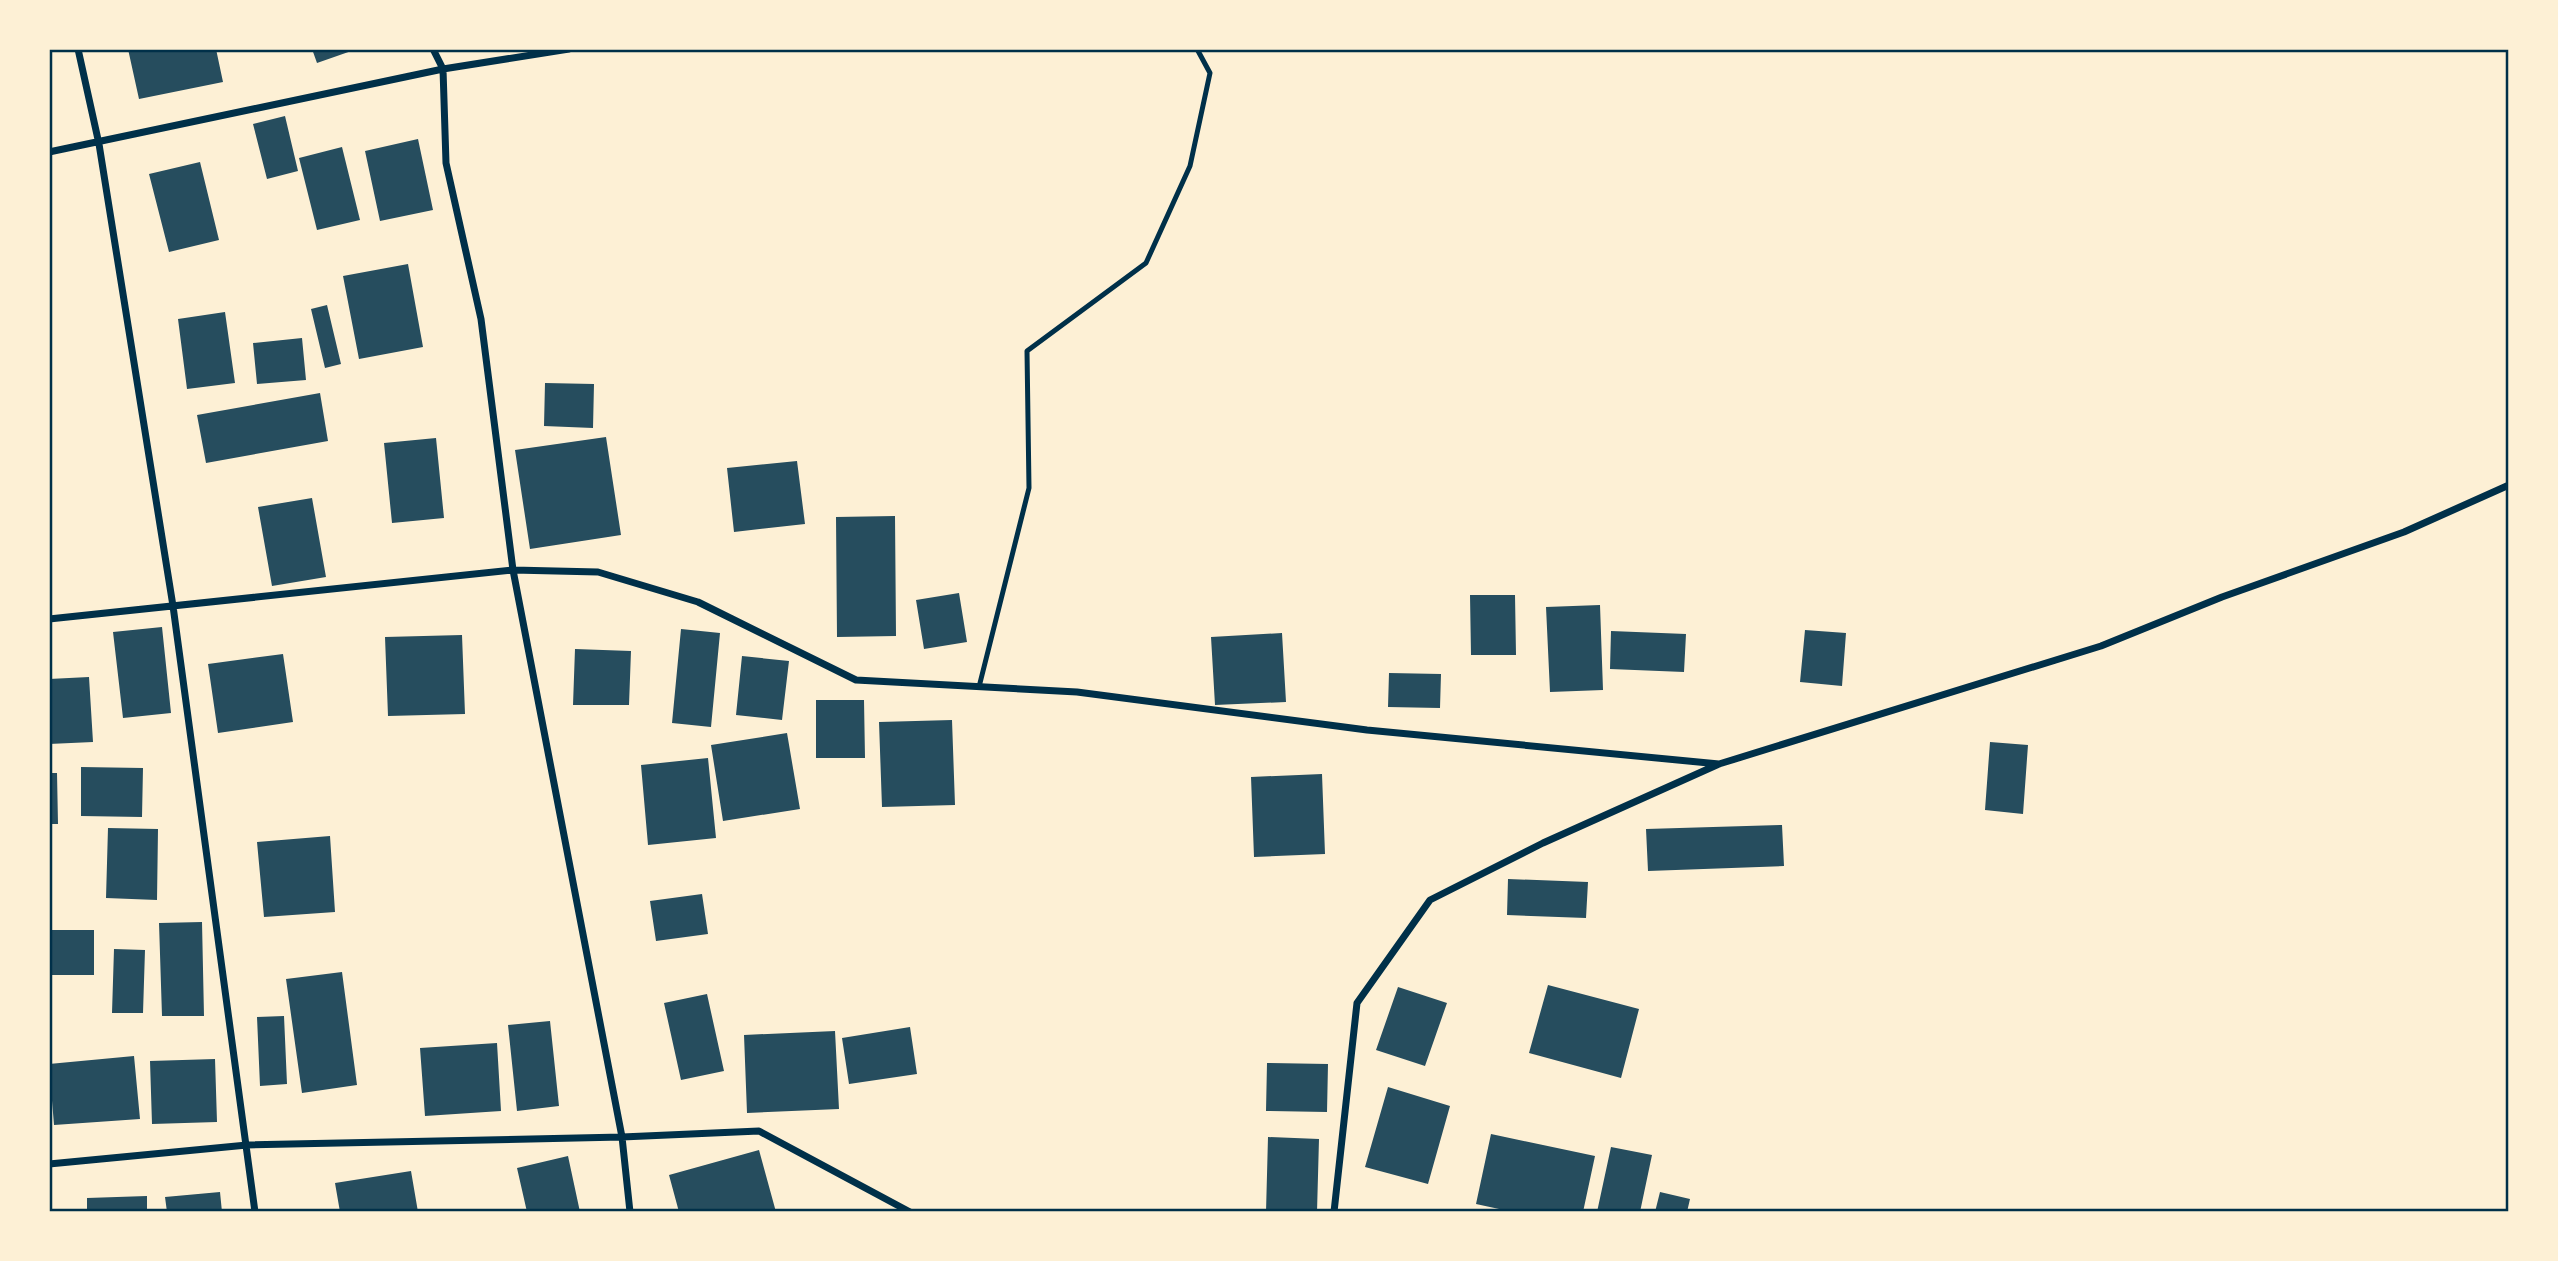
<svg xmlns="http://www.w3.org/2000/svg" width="2558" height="1261" viewBox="0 0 2558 1261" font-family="Jost,sans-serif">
<rect width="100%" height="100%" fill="#fdf0d5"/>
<path fill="#264d5e" d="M128,49H216L223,82L139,99Z
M312,49H357L317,63Z
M285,116L298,171L267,179L253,124Z
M418,139L433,210L380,221L365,151Z
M342,147L360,220L317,230L299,158Z
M200,162L219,240L169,252L149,174Z
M408,264L423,347L359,359L343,276Z
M327,305L341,364L325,368L311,309Z
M225,312L235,383L187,389L178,319Z
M302,338L306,380L257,384L253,343Z
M545,383L594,384L593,428L544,426Z
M320,393L328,441L206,463L197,415Z
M606,437L621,535L530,549L515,450Z
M436,438L444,518L392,523L384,443Z
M797,461L805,524L734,532L727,468Z
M312,498L326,577L272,586L258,507Z
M895,516L896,636L837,637L836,517Z
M959,593L967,642L924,649L916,600Z
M1470,595H1515L1516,655H1471Z
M1600,605L1603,690L1550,692L1546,607Z
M162,627L171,713L123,718L113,632Z
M681,629L720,633L711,727L672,723Z
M1805,630L1846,633L1842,686L1800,682Z
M1611,631L1686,634L1684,672L1610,669Z
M1282,633L1286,702L1215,705L1211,637Z
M462,635L465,714L388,716L385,637Z
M575,649L631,651L629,705H573Z
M283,654L293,722L218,733L208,664Z
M742,656L789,661L782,720L736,715Z
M1389,673L1441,674L1440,708L1388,707Z
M89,677L93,742L49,744V679Z
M816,700H864L865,758H816Z
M952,720L955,805L882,807L879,722Z
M787,733L800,809L723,821L711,745Z
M1990,742L2028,745L2023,814L1985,810Z
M708,758L716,838L648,845L641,765Z
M81,767L143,768L142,817L81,816Z
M49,773H57L58,824H49Z
M1322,774L1325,854L1254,857L1251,777Z
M1782,825L1784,866L1648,871L1646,829Z
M108,828L158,829L157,900L106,898Z
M330,836L335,912L264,917L257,842Z
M1508,879L1588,882L1586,918L1507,915Z
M702,894L708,934L656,941L650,901Z
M202,922L204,1016H162L159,923Z
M49,930H94V975H49Z
M114,949L145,950L143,1013H112Z
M342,972L357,1085L302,1093L286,979Z
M1548,985L1639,1009L1621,1078L1529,1053Z
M1398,987L1447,1003L1425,1066L1376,1050Z
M707,994L724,1071L681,1080L664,1003Z
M284,1016L287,1084L260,1086L257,1017Z
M550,1021L559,1106L517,1111L508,1025Z
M910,1027L917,1074L849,1084L842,1038Z
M835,1031L839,1109L747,1113L744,1035Z
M497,1043L501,1111L425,1116L420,1048Z
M134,1056L140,1119L54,1125L49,1064Z
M215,1059L217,1122L152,1124L150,1061Z
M1267,1063L1328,1064L1327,1112L1266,1111Z
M1388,1087L1450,1106L1428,1184L1365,1167Z
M1491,1134L1595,1156L1583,1212H1513L1476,1204Z
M1268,1137L1319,1139L1317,1212H1266Z
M1611,1147L1652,1155L1640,1212H1597Z
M759,1150L776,1212H679L669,1175Z
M568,1156L580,1212H527L517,1168Z
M411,1171L418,1212H340L335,1183Z
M220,1192L222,1212H167L165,1197Z
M1660,1192L1690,1199L1687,1212H1655Z
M147,1196V1212H87V1198Z"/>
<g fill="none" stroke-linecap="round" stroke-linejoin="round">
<path stroke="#003049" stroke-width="5" d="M979,687L1029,488L1027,351L1146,263L1190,166L1210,73L1197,49"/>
<path stroke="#003049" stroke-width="7" d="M78,49L99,144L173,606L255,1212
M433,49L443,69L446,163L481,319L513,570L622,1137L630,1212
M49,152L443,69L569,49
M49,619L513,570L598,572L698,602L856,680L1077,692L1367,730L1719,764
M49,1164L247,1145L622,1137L759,1131L910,1212
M1334,1212L1357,1003L1430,900L1543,843L1719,764L2101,646L2222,597L2404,532L2509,485"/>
</g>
<rect width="2558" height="1261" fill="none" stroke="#fdf0d5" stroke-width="102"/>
<rect x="51" y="51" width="2456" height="1159" fill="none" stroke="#003049" stroke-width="2.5"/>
</svg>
